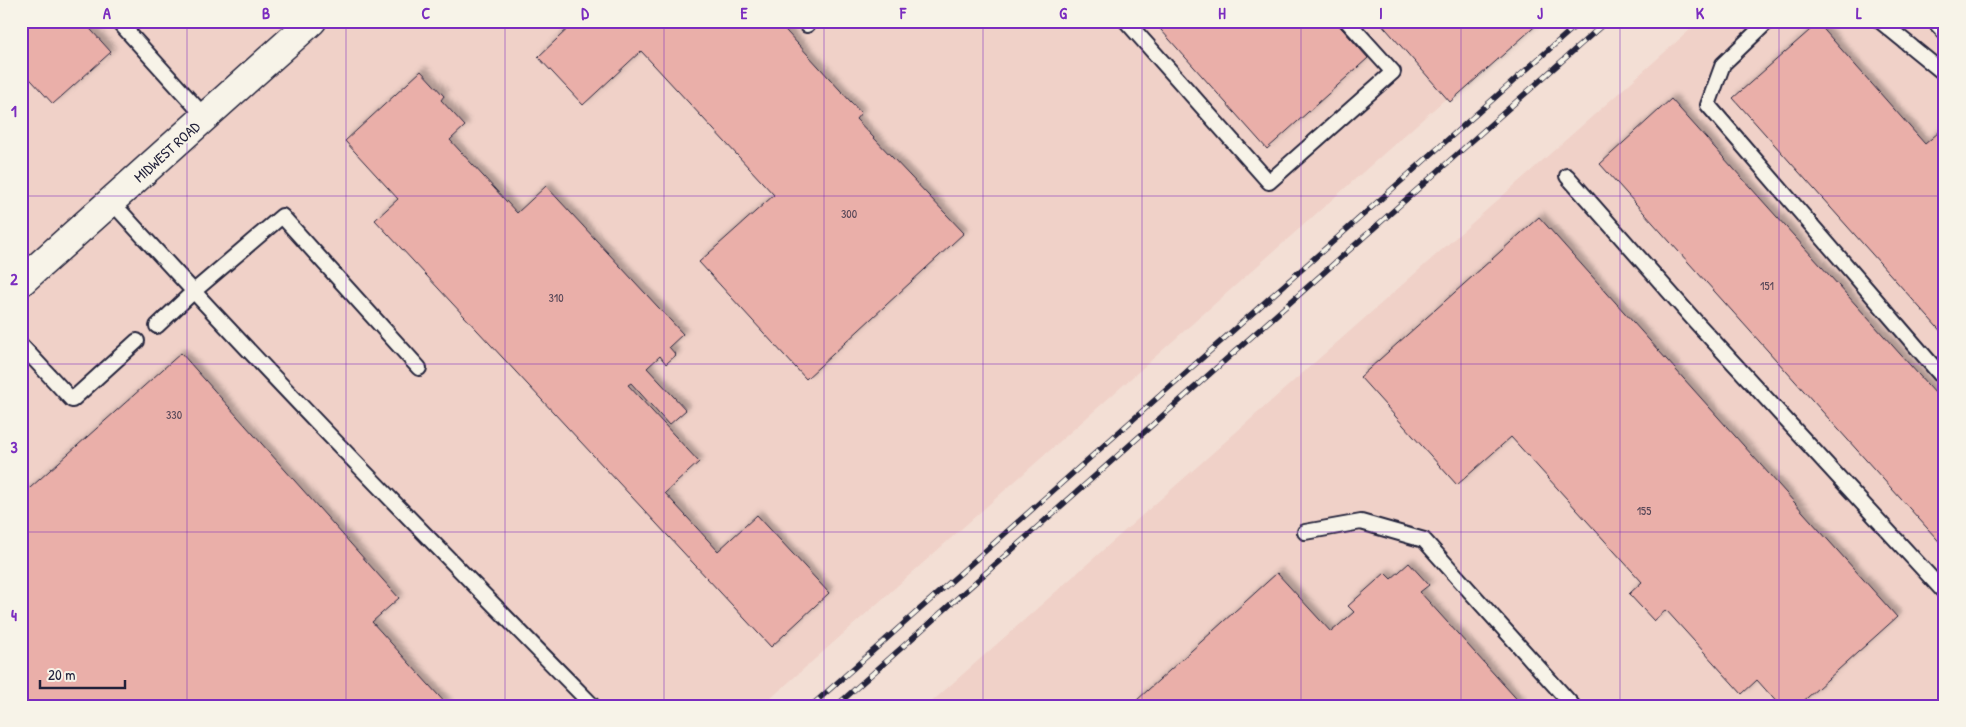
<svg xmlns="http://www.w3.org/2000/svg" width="1966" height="727" viewBox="0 0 1966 727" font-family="'Patrick Hand',sans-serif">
<defs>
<filter id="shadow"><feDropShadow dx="4.5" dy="-4.5" stdDeviation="2.5" flood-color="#0004"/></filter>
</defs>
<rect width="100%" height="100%" fill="#f3dfd5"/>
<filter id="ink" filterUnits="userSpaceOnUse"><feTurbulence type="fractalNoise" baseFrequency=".02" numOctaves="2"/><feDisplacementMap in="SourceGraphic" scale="10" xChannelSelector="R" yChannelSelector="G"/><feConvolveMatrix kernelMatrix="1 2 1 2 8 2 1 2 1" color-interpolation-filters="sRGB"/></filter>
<g filter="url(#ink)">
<path fill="#f0d1c8" d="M21,21H1533L762,706H21Z
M1700,21H1945V706H927Z"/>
<path fill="#eaafa9" stroke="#22223b" filter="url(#shadow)" d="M21,21H83L111,52L53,104L21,69Z
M576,21H777L861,113L856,119L964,233L806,379L699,262L774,195L641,51L583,105L538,57Z
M825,21H839L832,28Z
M1153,21H1335L1368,58L1267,149Z
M1379,21H1541L1450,102Z
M1818,23L1925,144L1945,127V336L1733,98Z
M421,71L444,96L441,100L465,126L450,140L517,213L546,186L683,334L669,347L676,355L666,364L660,356L647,368L686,410L669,425L631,383L628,385L699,462L665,493L718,551L757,515L829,593L771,647L375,220L398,199L345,141Z
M1671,99L1945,404V548L1600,164Z
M1539,217L1897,617L1798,706H1780L1757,680L1742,694L1666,610L1654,621L1629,594L1642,582L1511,437L1457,485L1360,377Z
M181,353L399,598L372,622L448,706H21V496Z
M1409,563L1429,585L1420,592L1523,706H1142L1137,700L1277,573L1331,632L1354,612L1348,606L1385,573L1391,579Z"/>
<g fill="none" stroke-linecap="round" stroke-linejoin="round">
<defs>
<path id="service" d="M118,21L205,117
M804,21L807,25
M1126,21L1269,182L1393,72L1347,21
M1768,21L1723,64L1708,105L1945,380
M1880,21L1945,74
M1934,21L1945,33
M1567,176L1695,321L1945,593
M111,201C267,374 430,540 593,706
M157,326L193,292L282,216L419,368
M21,345L72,400L137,341
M1305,532L1361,522L1424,540L1573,706"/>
<path id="tertiary" d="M21,282L312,21"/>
</defs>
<use href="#service" stroke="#22223b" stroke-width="18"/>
<use href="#tertiary" stroke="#22223b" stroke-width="31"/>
<use href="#service" stroke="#f7f3e8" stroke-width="14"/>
<use href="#tertiary" stroke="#f7f3e8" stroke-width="28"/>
<defs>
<path id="rail" d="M811,706L1581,21
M836,706L1607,21"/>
</defs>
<use href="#rail" stroke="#22223b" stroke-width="5.5"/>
<use href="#rail" stroke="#f7f3e8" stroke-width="4" stroke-dasharray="11" stroke-linecap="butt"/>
</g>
</g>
<path fill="none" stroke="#7b2cbf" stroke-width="1" stroke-opacity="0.55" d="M187,21V706M346,21V706M505,21V706M664,21V706M824,21V706M983,21V706M1142,21V706M1301,21V706M1461,21V706M1620,21V706M1779,21V706M21,196H1945M21,364H1945M21,532H1945"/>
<g text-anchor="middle" stroke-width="4.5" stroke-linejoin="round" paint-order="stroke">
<g font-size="12" fill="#544556">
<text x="849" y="218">300</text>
<text x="1767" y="290">151</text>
<text x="556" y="302">310</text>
<text x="174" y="419">330</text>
<text x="1644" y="515">155</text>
</g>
<g font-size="15" fill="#22223b" stroke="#f7f3e8">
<text transform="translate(167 152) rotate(-42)" y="5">MIDWEST ROAD</text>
</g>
</g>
<rect width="1966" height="727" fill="none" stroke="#f7f3e8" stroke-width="55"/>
<path d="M40 680v8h85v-8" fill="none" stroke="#22223b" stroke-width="2.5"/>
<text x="48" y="680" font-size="15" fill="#22223b" stroke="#f7f3e8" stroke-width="4" paint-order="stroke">20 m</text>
<rect x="28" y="28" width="1910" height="672" fill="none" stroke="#7b2cbf" stroke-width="2"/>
<g font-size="16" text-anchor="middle" font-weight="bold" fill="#7b2cbf">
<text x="107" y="19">A</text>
<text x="266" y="19">B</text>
<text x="426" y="19">C</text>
<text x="585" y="19">D</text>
<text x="744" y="19">E</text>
<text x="903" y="19">F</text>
<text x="1063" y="19">G</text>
<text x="1222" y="19">H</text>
<text x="1381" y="19">I</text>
<text x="1540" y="19">J</text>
<text x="1700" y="19">K</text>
<text x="1859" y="19">L</text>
<text x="14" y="117">1</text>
<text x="14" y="285">2</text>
<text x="14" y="453">3</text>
<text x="14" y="621">4</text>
</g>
</svg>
